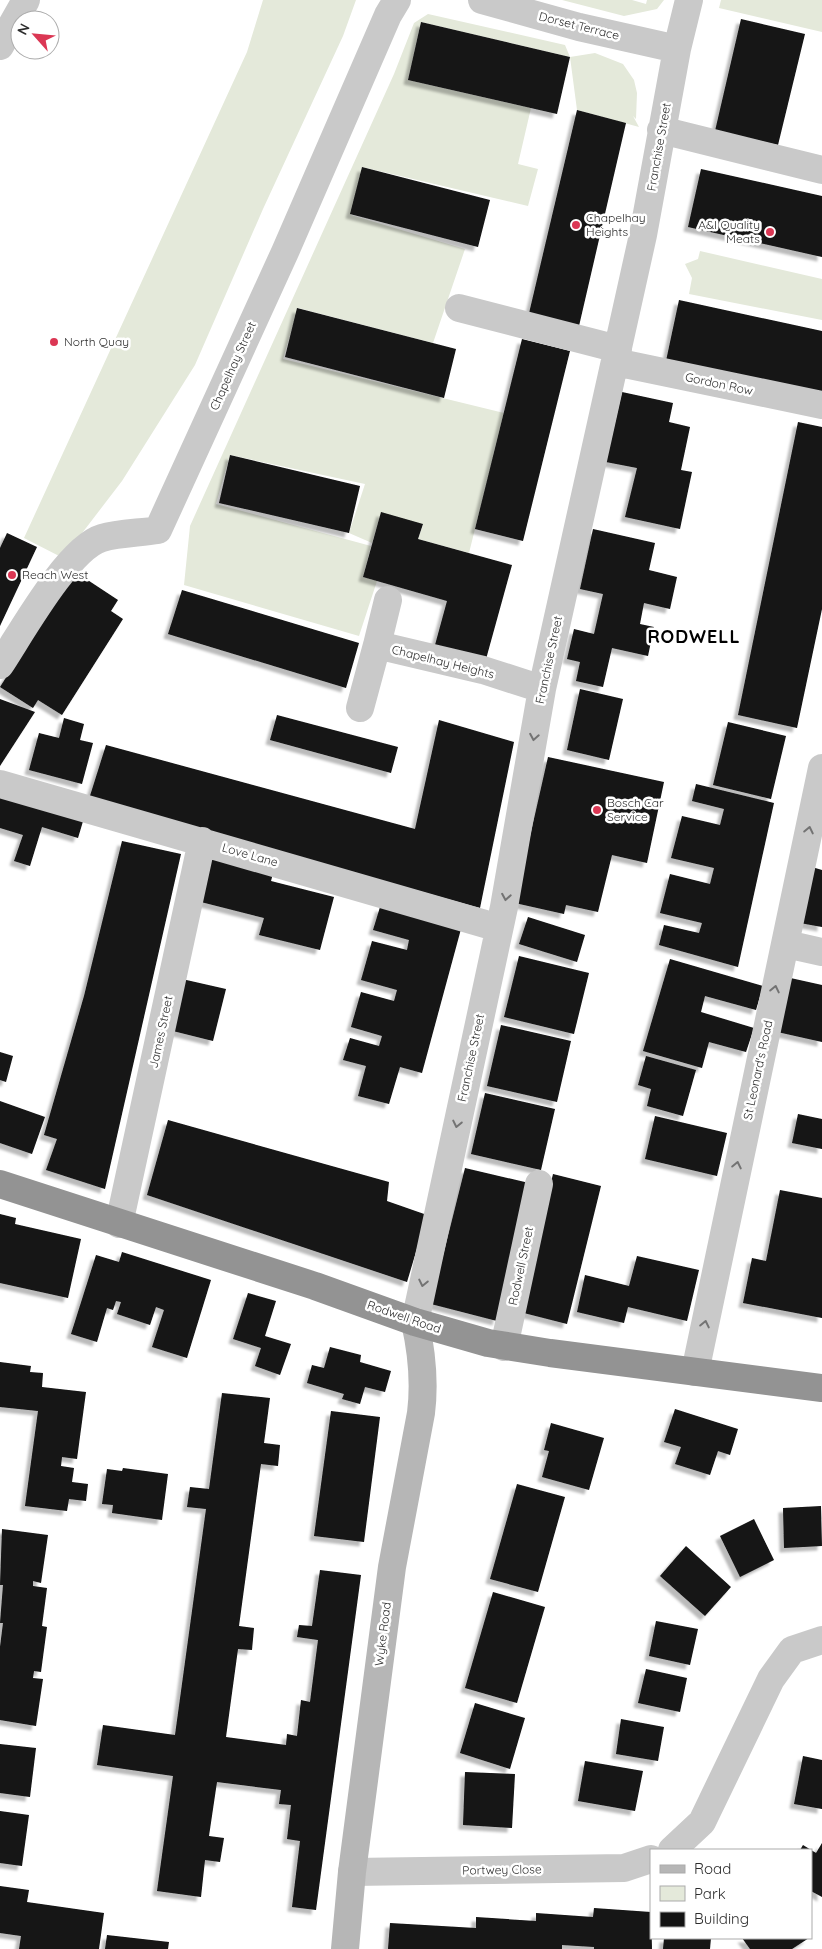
<svg xmlns="http://www.w3.org/2000/svg" width="822" height="1949" viewBox="0 0 822 1949" font-family="Quicksand,sans-serif">
<defs>
<filter id="shadow"><feDropShadow dx="-4.5" dy="4.5" stdDeviation="1" flood-color="#0004"/></filter>
</defs>
<rect width="100%" height="100%" fill="#fff"/>
<path fill="#e4e9da" d="M263,0H356L343,36L263,209L195,365L122,481L63,558L24,538L247,52Z
M562,0H632L646,4L647,0H664L657,9L624,16Z
M721,0H822V32L719,8Z
M428,14L565,45L570,57L595,53L623,64L634,80L637,93L636,119L633,116L639,127L577,110L570,57L421,22L408,80L531,108L518,164L538,169L528,206L362,167L351,215L465,249L433,343L298,308L283,359L504,413L469,553L418,539L423,525L381,513L372,543L349,533L365,484L230,455L216,504L371,546L363,577L377,581L359,636L184,585L190,526L394,74L414,23Z
M700,251L822,279V320L689,294L692,278L685,264L698,259Z"/>
<path fill="#131313" filter="url(#shadow)" d="M741,19L805,34L778,145L715,131Z
M421,22L570,57L557,114L408,80Z
M577,110L626,123L576,339L526,326Z
M362,167L490,200L478,247L350,214Z
M701,169L822,196V257L688,227Z
M679,300L822,331V394L666,361Z
M297,308L456,349L444,398L285,357Z
M522,339L570,351L523,541L475,529Z
M622,392L673,403L669,422L690,427L681,470L692,472L680,529L625,517L637,468L606,462Z
M798,422L822,427V609L797,728L738,715Z
M230,455L360,486L349,533L219,503Z
M381,512L423,524L418,539L512,565L483,670L432,656L447,601L363,577Z
M593,529L655,543L649,570L677,577L670,609L644,603L640,624L654,627L648,656L612,648L603,687L576,681L580,662L567,659L574,629L594,634L603,594L580,589Z
M7,533L37,547L0,626V548Z
M74,571L118,600L111,611L123,619L62,715L38,700L33,708L0,687Z
M182,590L359,643L346,688L168,634Z
M580,689L623,699L609,760L567,750Z
M0,699L35,712L0,766Z
M277,715L398,747L391,773L270,740Z
M64,718L84,724L80,740L93,743L82,784L29,770L39,733L59,738Z
M439,720L514,742L480,908L89,799L106,745L415,829Z
M728,722L786,736L771,799L713,785Z
M548,757L664,782L647,863L612,855L598,912L566,905L564,914L515,903Z
M696,784L774,803L738,967L659,945L664,925L699,933L702,923L660,913L670,874L710,884L714,868L671,858L682,816L720,825L724,809L692,801Z
M0,792L84,818L78,838L42,827L30,866L14,861L23,835L0,828Z
M122,841L181,854L105,1189L46,1170L57,1139L44,1135L84,996Z
M212,855L274,870L271,881L334,897L320,950L259,935L264,918L201,902Z
M812,867L822,870V927L800,923Z
M380,907L461,929L422,1073L400,1067L389,1104L358,1096L366,1066L343,1060L350,1038L379,1046L382,1036L351,1027L361,992L394,1001L397,990L361,980L372,941L407,950L409,940L373,930Z
M528,917L585,935L577,962L519,944Z
M519,956L589,973L574,1034L504,1017Z
M670,959L763,986L756,1010L705,996L701,1012L754,1028L746,1052L709,1042L702,1068L643,1051Z
M786,977L822,985V1042L773,1031Z
M182,979L226,989L213,1041L169,1030Z
M501,1025L571,1041L557,1102L487,1086Z
M0,1052L13,1056L6,1082L0,1080Z
M646,1056L696,1070L683,1116L647,1106L651,1089L638,1085Z
M485,1093L555,1109L541,1170L471,1154Z
M0,1101L45,1117L32,1154L0,1143Z
M798,1114L822,1119V1149L792,1143Z
M655,1116L727,1133L717,1176L645,1159Z
M168,1120L389,1182L387,1201L427,1215L407,1282L147,1195Z
M465,1168L529,1183L497,1321L431,1304Z
M553,1174L601,1186L567,1324L520,1312Z
M780,1190L822,1198V1318L743,1303L752,1258L766,1261Z
M0,1214L16,1218L15,1224L81,1239L68,1298L0,1283Z
M122,1252L211,1280L187,1358L152,1347L164,1310L156,1307L150,1325L117,1314L121,1302L116,1301L113,1310L107,1308L97,1342L71,1334L96,1255L119,1262Z
M637,1256L699,1270L687,1321L628,1307L624,1323L577,1312L585,1275L629,1286Z
M248,1293L276,1301L265,1336L291,1344L280,1375L255,1366L261,1348L233,1339Z
M330,1347L361,1355L360,1362L391,1371L385,1392L365,1387L360,1404L342,1399L344,1394L307,1383L312,1365L324,1368Z
M0,1362L31,1366L30,1372L43,1373L42,1387L86,1392L77,1459L62,1457L61,1466L74,1468L72,1482L88,1484L86,1501L69,1499L67,1511L25,1506L38,1411L0,1407Z
M222,1393L270,1398L264,1443L280,1445L278,1466L261,1464L239,1626L254,1628L252,1650L238,1649L226,1737L286,1745L287,1734L297,1736L301,1700L310,1702L318,1640L297,1637L299,1625L312,1626L320,1570L361,1575L316,1910L292,1907L300,1841L287,1839L291,1805L279,1804L281,1790L217,1782L209,1836L224,1838L220,1862L205,1860L201,1897L157,1891L173,1776L97,1765L103,1725L175,1735L206,1509L187,1507L190,1487L209,1489Z
M675,1409L738,1429L730,1455L718,1451L710,1475L675,1464L681,1447L664,1442Z
M331,1411L380,1417L364,1542L314,1536Z
M551,1423L604,1438L589,1490L542,1477L549,1451L544,1450Z
M123,1468L168,1474L162,1520L112,1513L113,1505L102,1504L107,1469L122,1471Z
M517,1484L565,1497L538,1592L490,1579Z
M821,1506L822,1546L784,1548L783,1508Z
M754,1519L774,1560L740,1577L720,1536Z
M2,1529L48,1535L41,1583L33,1581V1586L47,1588L42,1626L47,1627L41,1672L34,1671L33,1678L43,1679L36,1726L0,1720V1647L3,1623H0L3,1585H0Z
M686,1546L731,1587L705,1616L660,1576Z
M493,1592L545,1607L517,1703L465,1688Z
M656,1621L698,1629L690,1665L649,1656Z
M646,1669L687,1678L680,1712L638,1703Z
M475,1703L525,1718L510,1769L460,1753Z
M621,1719L664,1727L658,1761L616,1754Z
M0,1744L36,1748L30,1797L0,1793Z
M803,1756L822,1760V1809L794,1804Z
M585,1761L643,1771L635,1811L578,1801Z
M465,1772L515,1774L512,1828L463,1825Z
M0,1811L29,1815L22,1866L0,1863Z
M822,1843V1897L811,1891V1850H800L803,1845L816,1853Z
M0,1886L29,1890L27,1902L104,1913L99,1949H19L21,1936L0,1933Z
M594,1908L651,1912L652,1949H594V1947L562,1945V1949H388L390,1923L476,1928V1917L536,1921V1913L593,1917Z
M107,1935L169,1942L168,1949H105Z
M664,1938H711L710,1949H663Z
M742,1938H809L792,1949H750Z"/>
<g fill="none" stroke-linecap="round" stroke-linejoin="round">
<path stroke="#c9c9c9" stroke-width="28" d="M482,0L579,27L677,49
M0,46L26,0
M661,130L822,170
M459,308L618,349
M615,362L822,405
M377,645L388,600
M0,665C20,635 68,548 102,538C119,533 140,533 158,530L285,252L388,15L397,0
M360,708L377,645L483,670L542,689
M0,784L499,928
M786,944L822,952
M119,1224L202,841
M415,1322L504,907L542,689L643,235L677,49L689,0
M504,1347L539,1184
M695,1372L822,768
M672,1850L702,1822L771,1679L792,1650L822,1640
M352,1872L624,1868L651,1859"/>
<path stroke="#b6b6b6" stroke-width="28" d="M345,1949L352,1872L392,1567L421,1413C425,1381 422,1353 415,1322"/>
<path stroke="#939393" stroke-width="28" d="M0,1184L315,1286L415,1322L488,1343L550,1353L822,1388"/>
</g>
<defs><path id="oneway-chevron" d="M-2-3.5L2.5 0L-2 3.5" fill="none" stroke-width="1.6" stroke-linecap="round" stroke-linejoin="round" transform="scale(1.25)"/></defs>
<g stroke="#737373">
<use href="#oneway-chevron" transform="translate(534 737) rotate(100)"/>
<use href="#oneway-chevron" transform="translate(809 830) rotate(-78)"/>
<use href="#oneway-chevron" transform="translate(506 897) rotate(100)"/>
<use href="#oneway-chevron" transform="translate(775 989) rotate(-78)"/>
<use href="#oneway-chevron" transform="translate(457 1124) rotate(102)"/>
<use href="#oneway-chevron" transform="translate(737 1165) rotate(-78)"/>
<use href="#oneway-chevron" transform="translate(423 1283) rotate(102)"/>
<use href="#oneway-chevron" transform="translate(705 1324) rotate(-78)"/>
</g>
<g fill="#db3754" stroke="#fff" stroke-width="2">
<circle cx="576" cy="225" r="5"/>
<circle cx="770" cy="232" r="5"/>
<circle cx="54" cy="342" r="5"/>
<circle cx="12" cy="575" r="5"/>
<circle cx="597" cy="810" r="5"/>
</g>
<g text-anchor="middle" stroke-width="5" stroke-linejoin="round" paint-order="stroke">
<g font-size="12" fill="#2c2c2c" stroke="#fff">
<text transform="translate(579 26) rotate(14)" y="4">Dorset Terrace</text>
<text transform="translate(659 147) rotate(-80)" y="4">Franchise Street</text>
<text transform="translate(233 366) rotate(-66)" y="4">Chapelhay Street</text>
<text transform="translate(719 384) rotate(12)" y="4">Gordon Row</text>
<text transform="translate(549 660) rotate(-78)" y="4">Franchise Street</text>
<text transform="translate(443 662) rotate(14)" y="4">Chapelhay Heights</text>
<text transform="translate(250 855) rotate(16)" y="4">Love Lane</text>
<text transform="translate(161 1032) rotate(-78)" y="4">James Street</text>
<text transform="translate(471 1058) rotate(-78)" y="4">Franchise Street</text>
<text transform="translate(758 1070) rotate(-78)" y="4">St Leonard's Road</text>
<text transform="translate(521 1266) rotate(-78)" y="4">Rodwell Street</text>
<text transform="translate(404 1317) rotate(19)" y="4">Rodwell Road</text>
<text transform="translate(383 1634) rotate(-83)" y="4">Wyke Road</text>
<text transform="translate(502 1870) rotate(-1)" y="4">Portwey Close</text>
</g>
<g font-size="12" fill="#2c2c2c" stroke="#fff" text-anchor="start">
<text x="586" y="222">Chapelhay<tspan x="586" dy="14">Heights</tspan></text>
<text x="760" y="229" text-anchor="end">A&amp;I Quality<tspan x="760" dy="14">Meats</tspan></text>
<text x="64" y="346">North Quay</text>
<text x="22" y="579">Reach West</text>
<text x="607" y="807">Bosch Car<tspan x="607" dy="14">Service</tspan></text>
</g>
<g font-size="18" font-weight="bold" letter-spacing="1" fill="#000" stroke="#fff">
<text x="694" y="643">RODWELL</text>
</g>
</g>
<rect x="650" y="1849" width="162" height="90" fill="#ffffff" stroke="#ababab"/>
<rect x="660" y="1865" width="25" height="8" fill="#b6b6b6" stroke="#ababab"/>
<text x="694" y="1874" font-size="15" fill="#2c2c2c">Road</text>
<rect x="660" y="1886" width="25" height="15" fill="#e4e9da" stroke="#ababab"/>
<text x="694" y="1899" font-size="15" fill="#2c2c2c">Park</text>
<rect x="660" y="1912" width="25" height="15" fill="#131313" stroke="#ababab"/>
<text x="694" y="1924" font-size="15" fill="#2c2c2c">Building</text>
<g transform="translate(35 35) rotate(297)"><circle r="24" fill="#ffffff" stroke="#ababab"/>
<path d="M0-4L9 19L0 12L-9 19Z" fill="#db3754"/>
<text y="-8" font-size="14" font-weight="bold" text-anchor="middle" fill="#2c2c2c">N</text>
</g>
</svg>
